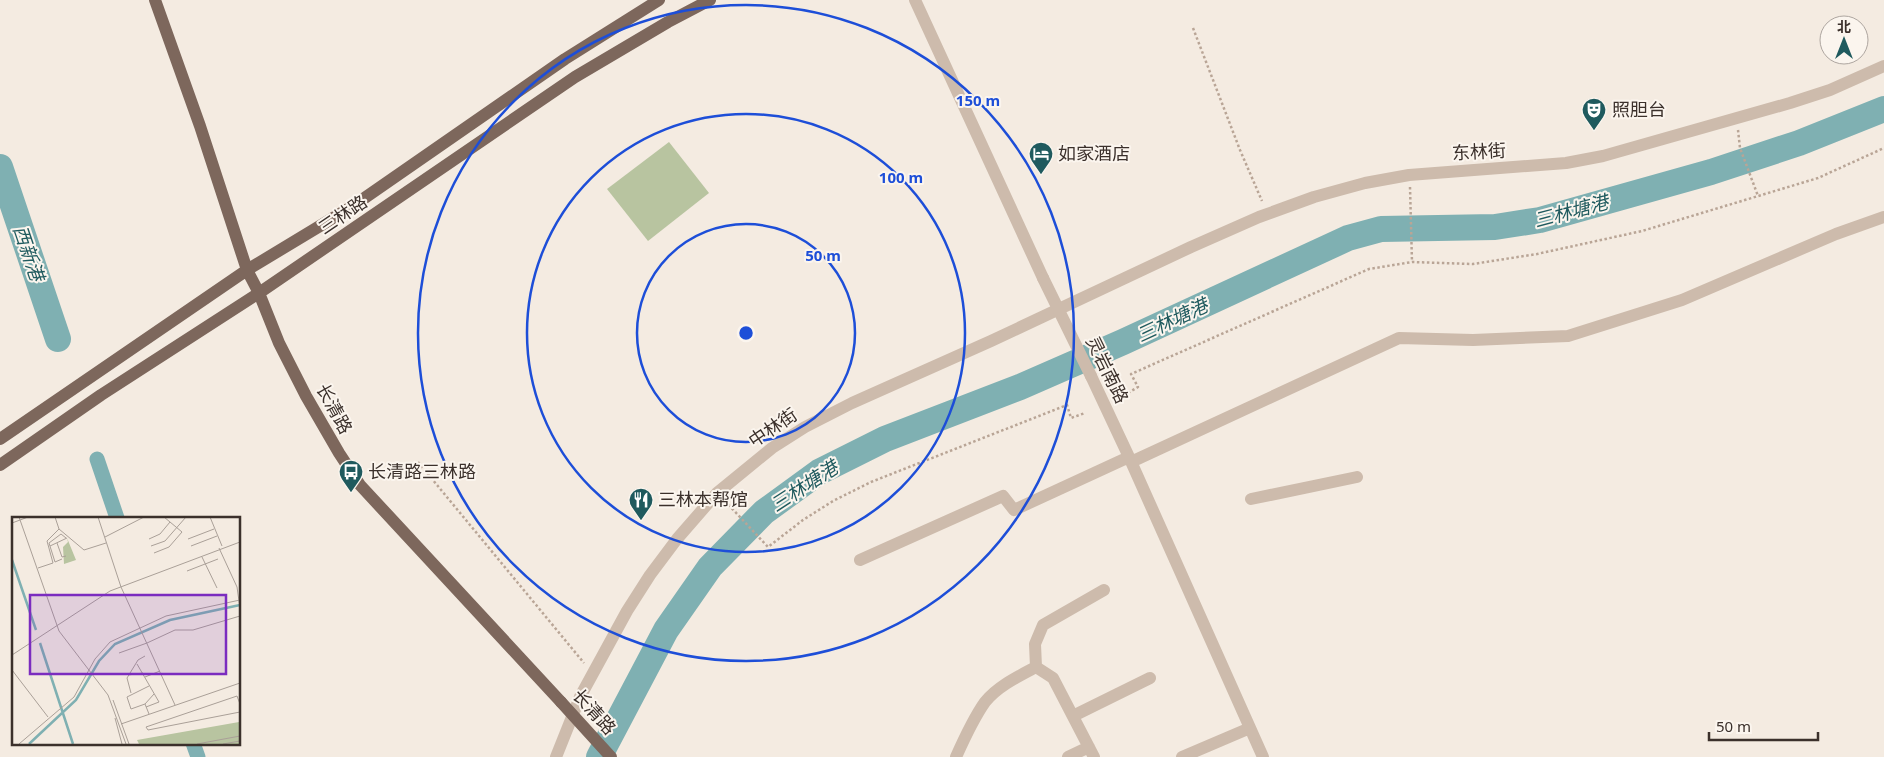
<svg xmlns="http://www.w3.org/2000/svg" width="1884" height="757" viewBox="0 0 1884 757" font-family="'Noto Sans','Noto Sans SC',sans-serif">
<rect width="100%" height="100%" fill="#f4ebe1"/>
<path fill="#b8c4a0" d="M669,142L709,193L648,241L607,189Z"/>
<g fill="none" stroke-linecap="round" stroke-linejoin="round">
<path stroke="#7fb0b2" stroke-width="15" d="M97,459L117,518
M193,743L198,757"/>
<path stroke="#7fb0b2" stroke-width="26" d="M0,167L58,339
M599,757L666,630L710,567L764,512L819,472L885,439L1020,387L1123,342L1348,238L1381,229L1495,227L1540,220L1711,172L1799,143L1884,109"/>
<path stroke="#b9a596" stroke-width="2.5" stroke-dasharray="2.5 2.5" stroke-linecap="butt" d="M1193,28L1240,150L1262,201
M1738,130L1740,148L1758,196
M1410,187L1412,262
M1128,393L1138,387L1131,374L1369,269L1412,262L1473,264L1537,254L1642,231L1818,178L1884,148
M418,462L584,663
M725,501L768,547L803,520L833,501L871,482L1067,405L1071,418L1085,413"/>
<path stroke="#cdbbac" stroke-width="12" d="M915,0L1043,278
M1091,376L1129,457L1263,757
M1131,462L1399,338L1473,340L1568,336L1682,300L1836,234L1884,217
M1251,499L1357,477
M860,560L1003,496L1014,510L1129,457
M1036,667L1053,678L1094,757
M1073,716L1150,678
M556,757L580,697L627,611L650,575L677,539L717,493L772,448L805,427L852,403L991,341L1191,247L1259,217L1314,197L1365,183L1409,175L1566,163L1603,156L1790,103L1830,90L1884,66
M956,757C964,739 973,719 985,702C998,686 1019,676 1036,667L1035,644L1043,625L1104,590
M1068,757L1089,747
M1182,757L1250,728"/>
<path stroke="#7d675c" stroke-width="12" d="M155,0L200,126L247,270L259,293L279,343L306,396L339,453L360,485L561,702
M0,439L247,270L353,206L565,59L659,0
M0,465L101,395L259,293L575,77L668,22L710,0"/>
<path stroke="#cdbbac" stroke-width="12" d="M1043,278L1091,376"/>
<path stroke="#7d675c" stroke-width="12" d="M561,702L611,757"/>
</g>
<g fill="none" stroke="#1d4ed8" stroke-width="2.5">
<circle cx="746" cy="333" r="109"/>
<circle cx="746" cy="333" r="219"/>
<circle cx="746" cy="333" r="328"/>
</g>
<defs>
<symbol id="theatre-pin" viewBox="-11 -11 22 30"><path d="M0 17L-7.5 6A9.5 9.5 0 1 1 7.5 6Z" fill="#1f5a5e" stroke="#fbf5ee"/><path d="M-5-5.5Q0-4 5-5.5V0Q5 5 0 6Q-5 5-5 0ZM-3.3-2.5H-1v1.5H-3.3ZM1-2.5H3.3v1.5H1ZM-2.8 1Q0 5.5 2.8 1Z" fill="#fff"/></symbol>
<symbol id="hotel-pin" viewBox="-11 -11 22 30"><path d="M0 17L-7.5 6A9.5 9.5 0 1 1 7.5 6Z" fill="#1f5a5e" stroke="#fbf5ee"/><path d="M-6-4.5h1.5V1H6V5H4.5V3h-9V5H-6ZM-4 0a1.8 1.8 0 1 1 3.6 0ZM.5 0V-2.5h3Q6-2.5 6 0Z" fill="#fff"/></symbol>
<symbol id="bus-pin" viewBox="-11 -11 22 30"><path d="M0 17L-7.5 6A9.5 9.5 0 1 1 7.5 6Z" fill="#1f5a5e" stroke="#fbf5ee"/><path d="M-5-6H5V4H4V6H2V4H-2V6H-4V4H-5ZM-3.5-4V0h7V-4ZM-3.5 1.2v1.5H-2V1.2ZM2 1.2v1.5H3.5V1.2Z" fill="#fff"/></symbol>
<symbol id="restaurant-pin" viewBox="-11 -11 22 30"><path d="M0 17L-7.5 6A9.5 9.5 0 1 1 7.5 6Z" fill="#1f5a5e" stroke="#fbf5ee"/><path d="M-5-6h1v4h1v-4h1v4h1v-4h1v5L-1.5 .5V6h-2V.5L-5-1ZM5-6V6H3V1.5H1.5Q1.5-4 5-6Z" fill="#fff"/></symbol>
</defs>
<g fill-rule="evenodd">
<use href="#theatre-pin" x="1580" y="96" width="28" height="38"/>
<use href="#hotel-pin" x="1027" y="140" width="28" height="38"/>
<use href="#bus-pin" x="337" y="458" width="28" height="38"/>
<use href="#restaurant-pin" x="627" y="486" width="28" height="38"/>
</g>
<g text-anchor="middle" stroke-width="4" stroke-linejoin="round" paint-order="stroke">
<g font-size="18" fill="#3b302b" stroke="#fbf5ee" text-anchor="start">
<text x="1612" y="116">照胆台</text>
<text x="1058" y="160">如家酒店</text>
<text x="368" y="478">长清路三林路</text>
<text x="658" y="506">三林本帮馆</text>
</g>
<g font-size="18" fill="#3b302b" stroke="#fbf5ee">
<text transform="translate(1479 152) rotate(-3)" y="6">东林街</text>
<text transform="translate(343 215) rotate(-34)" y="6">三林路</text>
<text transform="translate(1107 370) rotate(64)" y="6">灵岩南路</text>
<text transform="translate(334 409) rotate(61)" y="6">长清路</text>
<text transform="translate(773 428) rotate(-34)" y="6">中林街</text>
<text transform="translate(594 712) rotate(48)" y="6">长清路</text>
</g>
<g font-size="19" font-style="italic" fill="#1f5a5e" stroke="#fbf5ee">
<text transform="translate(1571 211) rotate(-15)" y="7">三林塘港</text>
<text transform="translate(29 253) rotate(71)" y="7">西新港</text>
<text transform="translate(1172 320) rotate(-25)" y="7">三林塘港</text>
<text transform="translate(804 486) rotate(-33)" y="7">三林塘港</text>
</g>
</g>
<g transform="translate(12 517)">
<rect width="228" height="228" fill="#f4ebe1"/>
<path d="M55,21L64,43L52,47L51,30L56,25ZM227,205V227H127L125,223Z" fill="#b8c4a0"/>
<path fill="none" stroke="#7fb0b2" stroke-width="2.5" d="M0,43L24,113M28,126L61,227M17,227L64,183L87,144L103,127L158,103L228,88"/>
<path fill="none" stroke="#aaa098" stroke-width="1" d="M7,0L47,114L96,178L114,227M86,0L109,70L163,188M198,0L210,29M0,6L16,0M47,12L72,33L94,26M93,20L132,0M137,22L148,17L158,5M176,22L202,12M45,26L50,40L54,39M38,29L55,21M139,29L153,24L174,0M179,29L205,19M207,31L225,70L228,91M142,36L157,30L170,15L152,0M190,40L205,71M50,42L43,45L37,26L49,17L54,21M26,51L41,46L35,24L47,12L43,0M175,54L206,42M135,126L163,113H181L228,99M107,136L135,126M0,138L98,74L228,25M125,147L147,185L134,190M0,153L36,200M116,158L131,156M133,160L148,154M119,176L115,161L126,143L133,139M101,183L117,227M133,187L119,192L115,180L137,169M228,187L225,179L134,210L136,213L228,195M137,197L133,187L142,177M103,201L110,227M109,207L228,166M7,227L62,180L83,142L98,125L154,99L228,83M185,227L228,219M211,227L228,224"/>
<path fill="#7b2cbf" fill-opacity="0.15" stroke="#7b2cbf" stroke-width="2.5" d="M18,78H214V157H18Z"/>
<rect width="228" height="228" fill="none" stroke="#3b302b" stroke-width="2.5"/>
</g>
<circle cx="746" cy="333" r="8" fill="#1d4ed8" stroke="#fbf5ee" stroke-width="2.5"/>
<g font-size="15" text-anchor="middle" font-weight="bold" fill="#1d4ed8" stroke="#fbf5ee" stroke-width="4" stroke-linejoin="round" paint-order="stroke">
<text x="978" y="106">150 m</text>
<text x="901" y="183">100 m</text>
<text x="823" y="261">50 m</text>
</g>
<g transform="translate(1844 40)"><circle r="24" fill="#fbf5ee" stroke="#aea6a0"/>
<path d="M0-4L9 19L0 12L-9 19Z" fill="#1f5a5e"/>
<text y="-8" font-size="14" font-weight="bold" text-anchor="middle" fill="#3b302b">北</text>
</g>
<path d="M1709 732v8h109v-8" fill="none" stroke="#3b302b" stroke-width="2.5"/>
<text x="1716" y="732" font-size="15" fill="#3b302b" stroke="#fbf5ee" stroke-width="4" paint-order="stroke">50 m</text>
</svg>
